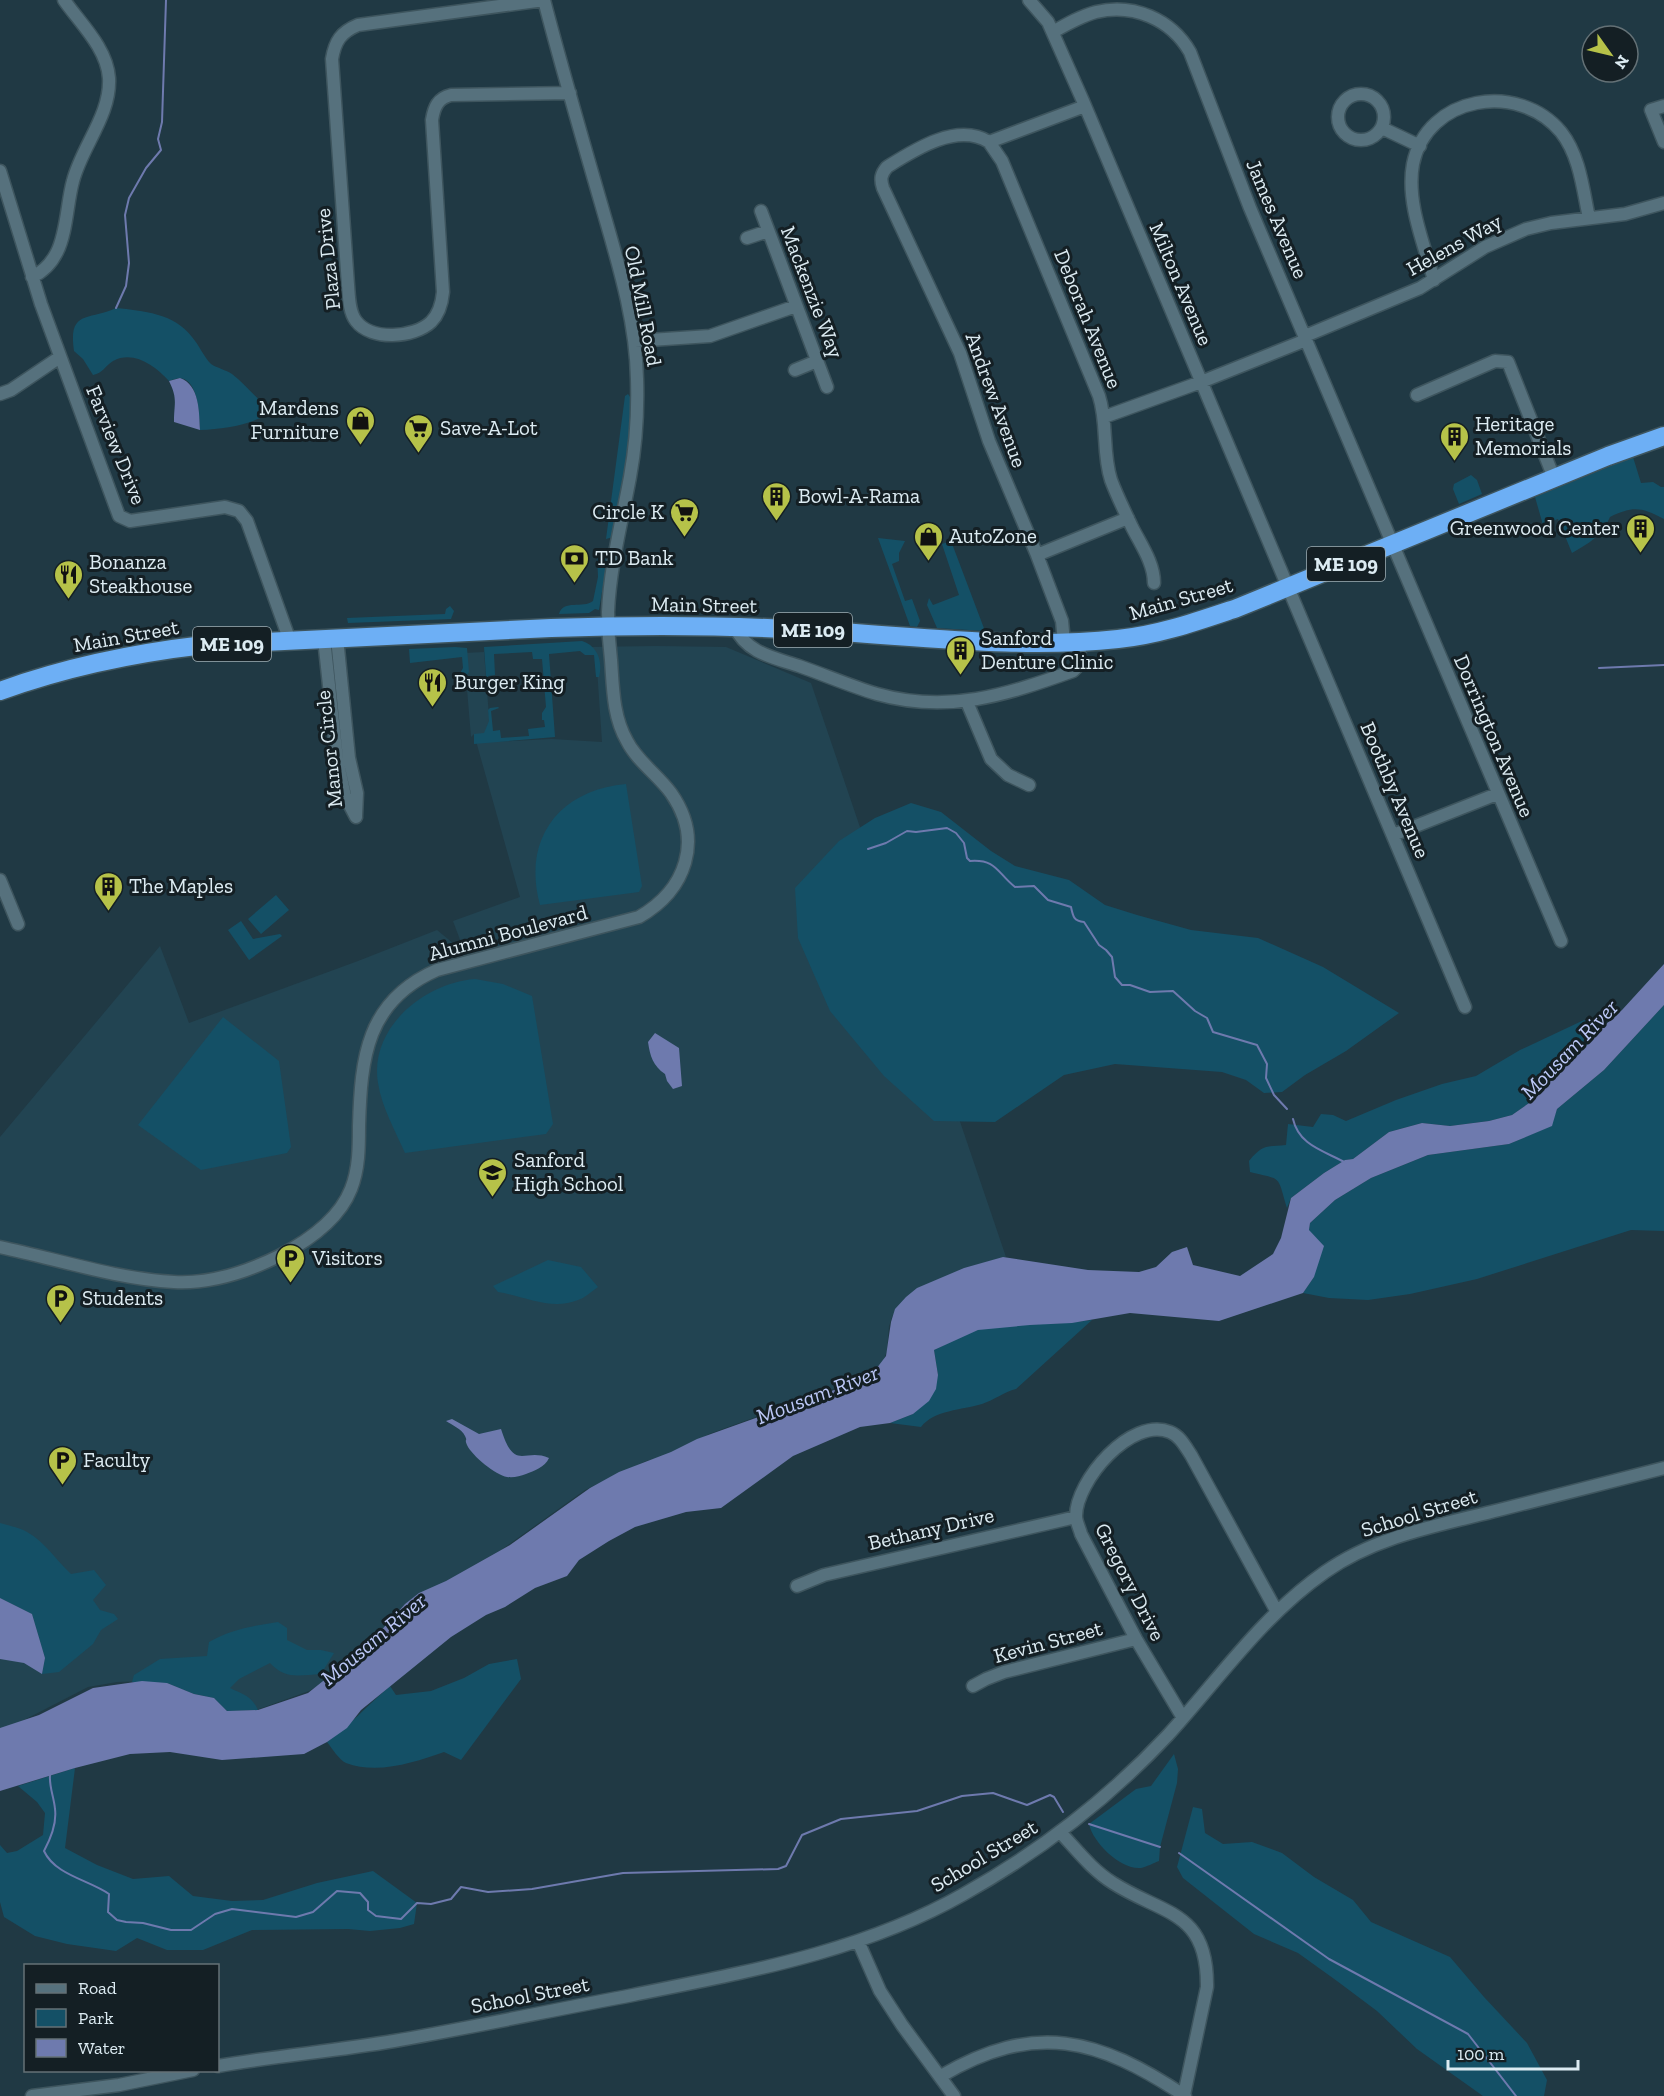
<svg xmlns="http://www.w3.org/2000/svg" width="1664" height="2096" viewBox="0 0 1664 2096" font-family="'Zilla Slab',serif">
<rect width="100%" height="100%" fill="#203944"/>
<path fill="#224452" d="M656,646L726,647L811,683L1006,1257L964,1268L917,1289L899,1306L892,1317L889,1326L887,1350L883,1363L871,1375L709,1434L671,1455L646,1461L585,1490L501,1550L404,1605L361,1656L339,1674L309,1691L259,1709L235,1712L225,1709L199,1692L177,1689L150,1681L117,1682L88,1687L22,1721L0,1729V1137L160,946L189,1023L358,961L437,930L465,953L453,921L520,897L474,734L471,737L464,653L484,652L491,742L551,739L602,742L596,654L589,647Z"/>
<path fill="#145066" d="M116,308C143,311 174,313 192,337C199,345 204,357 211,364C217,368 226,370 232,374C244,383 252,394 263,403L264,416C245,426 222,429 200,430C199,415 199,386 184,379C179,377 174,379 169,381C155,366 134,350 113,361C105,366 103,373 93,375L83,359L74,351C68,309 89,321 116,308Z
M628,394L632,400L630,446L613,537L606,539L625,396Z
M1633,457L1641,483L1653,482L1661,487H1664V519C1641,507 1633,506 1610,517C1603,535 1588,544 1572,553L1558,519L1543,525L1535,497Z
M1471,475L1477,480L1482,494L1459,504L1453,489L1454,484Z
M878,538L905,541L899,553V561L892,564L905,601L912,599L920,621L917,627L910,626Z
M951,541L985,631L937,628L927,605L929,598L933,605L959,595L942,544Z
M597,554H604L607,561L599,610L595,609L589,613L559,614C563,599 583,609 593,601L598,577Z
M450,606L454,611L451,619L348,623L347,618L445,614L446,609Z
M582,641C598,646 603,662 599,677H596L594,655H585L580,651L549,654L555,737L474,744V734L484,733L489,721L488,710L490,708L498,707L499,708L491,711L493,731L500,730L501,738L529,736L528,729L545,727L544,720H542V713L546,707L542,659H533L532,652L494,654L495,675L488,676L489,689L497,690L490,692L487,690L484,647Z
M455,647L467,648L469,672L466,676L458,677L463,668L462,657L410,663L409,649Z
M626,784L642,886L639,892L540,905C522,839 559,790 626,784Z
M911,803L941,812L991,851L1015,866L1069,880L1105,905L1137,915L1191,930L1258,938L1323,967L1399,1013L1346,1051L1305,1075L1282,1092L1264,1093L1246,1080L1222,1072L1115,1064L1064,1075L995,1122L934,1121L884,1076L830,1011L798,938L795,888L839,841L875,818Z
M276,895L289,910L261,934L248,919Z
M241,921L253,939L280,934L282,936L249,960L228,930Z
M475,979L503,984L532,996L553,1124L546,1134L405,1153C395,1130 382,1108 378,1083C369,1028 424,983 475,979Z
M1664,1005V1231L1631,1230L1477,1279L1410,1294L1368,1300L1329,1298L1303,1293L1314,1277L1309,1230L1310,1223L1335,1200L1371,1178L1428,1155L1509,1144L1551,1126L1557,1109L1604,1070Z
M223,1017L279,1061L291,1147L287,1153L201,1170L138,1125Z
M1584,1020L1605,1025L1575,1058L1549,1081L1532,1101L1512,1115L1489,1121L1450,1126L1422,1123L1389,1132L1353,1159L1345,1160L1324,1173L1291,1198L1287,1208C1277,1175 1283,1180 1250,1172L1249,1161C1263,1144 1266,1147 1286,1145L1288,1124L1313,1127L1321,1114L1333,1115L1346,1121L1396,1100L1442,1084L1476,1076L1520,1050Z
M548,1260L581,1267L598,1287C592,1291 585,1298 578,1300C551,1311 525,1296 498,1292L493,1286Z
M1092,1320L1016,1389C1004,1392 994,1400 982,1404C962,1410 934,1410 921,1427L890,1423L913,1414L938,1375L934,1350C949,1343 965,1333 981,1329C1017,1322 1055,1326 1092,1320Z
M0,1523C9,1526 19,1527 27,1532C45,1542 56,1560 71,1574L94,1570L106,1585L93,1600L100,1610L114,1614L118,1619L101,1630L93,1644L59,1672L42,1674L45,1658L32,1614L0,1598Z
M278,1622L287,1628V1640L307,1650H321L334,1653L321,1674C299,1675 286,1680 270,1663L239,1679L230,1688C242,1694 252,1696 258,1710L227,1711L214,1698L194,1694L167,1683L132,1682L134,1675L160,1659L207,1656L209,1642C231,1629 253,1626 278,1622Z
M517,1659L521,1679L461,1760L444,1752C415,1762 378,1775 346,1763C339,1760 332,1748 327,1742C349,1726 368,1705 390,1686L396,1695L431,1691L464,1678L489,1664Z
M1174,1754L1178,1769L1177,1783L1160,1847L1159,1861C1154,1863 1146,1867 1141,1868C1121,1870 1093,1843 1089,1824L1136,1789L1151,1786Z
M75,1768L65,1848L97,1865L133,1879L169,1876L193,1896L232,1901L263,1900L317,1883L373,1871L417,1903L414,1924L400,1928L370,1931L348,1929L252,1930L203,1950H167L137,1938L116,1951L67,1944L35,1936L4,1917L0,1902V1845L7,1853L17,1851L43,1835L45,1813L37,1802L18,1786Z
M1193,1807L1202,1809L1205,1833L1223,1844L1252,1842L1282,1853L1314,1877L1353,1900L1371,1922L1450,1957L1484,1997L1527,2043L1547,2080L1544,2096H1483L1417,2049L1377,2011L1337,1981L1298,1953L1254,1934L1183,1878L1177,1867Z"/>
<path fill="#6e7aae" d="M180,378C200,385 199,413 200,430L174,422C174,403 178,399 169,381Z
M1664,964V1005L1604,1070L1557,1109L1552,1126L1509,1144L1428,1155L1371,1178L1335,1200L1310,1223L1309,1230L1324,1246L1314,1277L1303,1293L1219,1321L1130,1313L1072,1323L1030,1325L978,1330L934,1350L938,1375L936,1389L929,1401L913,1414L890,1423L860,1427L793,1456L721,1508L686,1512L635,1527L609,1541L579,1560L567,1576L535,1588L505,1607L486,1615L451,1637L361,1710L347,1728L327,1742L304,1754L222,1760L170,1752L130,1754L75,1768L0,1791V1728L39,1715L93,1688L142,1681L167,1683L194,1694L214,1698L227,1711L258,1710L308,1693L367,1646L405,1604L419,1593L446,1581L510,1545L590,1488L619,1472L671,1452L697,1439L837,1389L873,1373L886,1356L891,1322L895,1309L906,1297L917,1288L964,1268L1003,1257L1088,1270L1139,1272L1156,1267L1172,1252L1187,1247L1193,1265L1240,1276L1273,1254L1281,1238L1291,1198L1324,1173L1345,1160L1353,1159L1389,1132L1422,1123L1450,1126L1489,1121L1512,1115L1532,1101L1549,1081L1575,1058L1605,1025L1622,1010Z
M655,1033L679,1048L682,1086L673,1089L667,1081L665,1074C653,1066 650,1056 648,1042Z
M452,1419L479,1434L501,1429C515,1473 524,1447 549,1458C545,1467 534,1471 526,1474C520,1476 514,1478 507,1477C496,1475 472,1456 467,1445C464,1438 468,1442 465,1436C462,1429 452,1425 446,1421Z
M0,1598L32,1614L45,1658L42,1674L24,1663L0,1659Z"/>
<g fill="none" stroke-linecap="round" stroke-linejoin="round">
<path stroke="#6e7aae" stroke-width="2" d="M116,308L126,286L129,263L125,215L129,198L146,168L161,150L158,139L162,122L166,0
M1599,668L1664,665
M868,849L886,843L907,831L916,832L947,828L956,833L964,843L967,858L970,861C997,859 997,873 1015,887L1034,886L1048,900L1071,907C1073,917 1074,921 1084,922L1099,945L1106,950L1112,957L1115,977L1122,985H1130L1150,992L1173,991L1195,1011L1207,1018L1213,1032L1257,1045L1267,1064L1266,1078L1274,1095L1287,1109
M1293,1119C1299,1146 1325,1151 1346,1163
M50,1775C49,1787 54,1797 55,1809C57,1824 51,1838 44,1851C55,1875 89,1880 109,1894L108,1912L117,1920L126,1922L143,1923L171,1930H191L215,1914L232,1909L296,1917L313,1912L337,1891L360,1893L368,1902V1910L376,1916L401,1919L417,1903L431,1904L451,1899L461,1887L488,1892L532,1889L623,1873L778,1869L786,1866L802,1835L841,1819L917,1811L962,1796L993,1793L1027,1805L1050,1795L1054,1797L1063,1812
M1089,1824L1160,1847
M1179,1853L1329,1959L1468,2034L1516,2096"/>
<defs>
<path id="minor" d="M1029,0L1048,22L1083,101L1465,1007
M1053,32C1067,24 1081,16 1096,12C1133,3 1171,19 1190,52L1250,208L1561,941
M1338 117a23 23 0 1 1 46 0a23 23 0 1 1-46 0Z
M1664,106L1651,110L1664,142
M1382,128L1420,146
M989,142L1002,161L1099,396C1108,424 1102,452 1111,480C1117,496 1125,512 1132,527C1141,545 1154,563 1154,583
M0,171L41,304L119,516L130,521L225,507L239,511L247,521L290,641
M761,211L827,387
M747,238L768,231
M32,277C43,272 52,262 57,252C67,232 67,202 73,181C82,146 111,115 109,78C107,48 80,23 64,0
M1434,280C1424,244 1406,202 1413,164C1427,95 1519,81 1561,132C1580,156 1583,190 1589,218
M1305,336L1420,288L1485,247L1526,229L1551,223L1625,214L1664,203
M635,341L710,336L796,306
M795,370L817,361
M0,394L11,390L60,357
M1417,395L1495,361L1508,362L1554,478
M1104,417L1201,382L1306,340
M1037,555L1128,518
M735,627C746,653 775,658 799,666C825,675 850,686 877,694C948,714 1006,695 1073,671L1078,666L1081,642
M337,638L349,758L357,793L356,816
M324,639L337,759L345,796L356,817
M1064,642L1062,621L1037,555L989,441L960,353L883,188C880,179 881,174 887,167C914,150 957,122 989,142L1085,106
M967,702L991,759L1008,775L1029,785
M1393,835L1497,794
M0,880L18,924
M0,1247C57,1259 117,1279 174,1282C211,1284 247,1272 279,1256C308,1241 339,1220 351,1189C359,1169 359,1147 359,1126C361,1058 366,1001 437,970L639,917C686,890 704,840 671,793C658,775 637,761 627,741C613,717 613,688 611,660C609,644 608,628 608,612C610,566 622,521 630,477C636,445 638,412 637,379C636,320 618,263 602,207C582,138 562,69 544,0L358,25C341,32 335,41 332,59L348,285C349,297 349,312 356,321C371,341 414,338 431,322C439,314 442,303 443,292L432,120C434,107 438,98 451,95L570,93
M797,1586L824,1575L1076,1517
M973,1686L986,1679L1004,1672L1136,1639
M1183,1718L1136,1639L1081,1534C1080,1529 1076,1522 1076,1516C1076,1481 1131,1416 1170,1432C1180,1436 1185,1446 1191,1455L1277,1612
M1060,1832C1076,1849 1092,1870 1113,1883C1163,1915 1208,1910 1207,1987L1184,2095
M858,1941L880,1991L902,2025L954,2096
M218,2066C276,2056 335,2051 394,2041C474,2027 553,2010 633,1995C746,1972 862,1952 964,1894C1039,1852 1109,1798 1168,1735C1219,1679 1262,1616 1325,1572C1376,1536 1440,1525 1499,1510C1554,1496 1609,1482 1664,1468
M941,2076C1035,2021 1098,2038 1185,2096
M32,2096L119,2085L193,2070"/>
<path id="highway" d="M0,691C66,667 134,653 204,645L551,628C635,625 721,625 805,630C909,635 1015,650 1118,639C1159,635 1198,621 1237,608L1608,456L1664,436"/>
</defs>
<use href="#minor" stroke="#3e555e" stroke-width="15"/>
<use href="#highway" stroke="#3e555e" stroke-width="21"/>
<use href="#minor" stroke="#56717d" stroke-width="12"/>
<use href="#highway" stroke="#6daff5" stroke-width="18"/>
</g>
<defs>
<symbol id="shop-pin" viewBox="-11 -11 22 30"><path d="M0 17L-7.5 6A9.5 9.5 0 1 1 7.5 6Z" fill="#b6c249" stroke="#141f24"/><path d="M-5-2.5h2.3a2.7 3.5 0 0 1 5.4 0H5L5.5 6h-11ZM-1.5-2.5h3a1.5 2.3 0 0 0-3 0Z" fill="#111"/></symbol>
<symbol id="supermarket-pin" viewBox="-11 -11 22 30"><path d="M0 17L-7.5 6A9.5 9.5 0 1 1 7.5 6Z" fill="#b6c249" stroke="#141f24"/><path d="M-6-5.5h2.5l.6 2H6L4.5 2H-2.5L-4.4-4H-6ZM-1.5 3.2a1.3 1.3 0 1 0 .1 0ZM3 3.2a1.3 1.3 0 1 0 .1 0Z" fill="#111"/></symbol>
<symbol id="building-pin" viewBox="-11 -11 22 30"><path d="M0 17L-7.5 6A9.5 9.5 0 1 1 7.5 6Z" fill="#b6c249" stroke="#141f24"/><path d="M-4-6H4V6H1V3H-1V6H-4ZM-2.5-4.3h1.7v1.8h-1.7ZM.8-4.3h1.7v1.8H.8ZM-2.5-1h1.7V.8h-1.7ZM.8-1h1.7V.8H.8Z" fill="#111"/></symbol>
<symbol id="bank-pin" viewBox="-11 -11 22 30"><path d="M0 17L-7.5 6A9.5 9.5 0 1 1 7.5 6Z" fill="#b6c249" stroke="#141f24"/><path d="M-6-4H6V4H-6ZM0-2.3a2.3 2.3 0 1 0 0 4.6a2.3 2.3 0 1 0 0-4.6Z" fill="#111"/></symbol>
<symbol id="restaurant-pin" viewBox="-11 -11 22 30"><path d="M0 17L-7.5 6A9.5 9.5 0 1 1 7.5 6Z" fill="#b6c249" stroke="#141f24"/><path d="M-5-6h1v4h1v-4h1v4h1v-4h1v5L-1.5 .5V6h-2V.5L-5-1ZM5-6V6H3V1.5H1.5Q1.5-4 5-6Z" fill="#111"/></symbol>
<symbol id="school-pin" viewBox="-11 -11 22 30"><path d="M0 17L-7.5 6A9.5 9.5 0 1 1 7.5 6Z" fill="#b6c249" stroke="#141f24"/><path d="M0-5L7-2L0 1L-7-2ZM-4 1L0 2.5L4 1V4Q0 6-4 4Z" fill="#111"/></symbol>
<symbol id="parking-pin" viewBox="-11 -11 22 30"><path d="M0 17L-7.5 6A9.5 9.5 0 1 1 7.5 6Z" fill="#b6c249" stroke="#141f24"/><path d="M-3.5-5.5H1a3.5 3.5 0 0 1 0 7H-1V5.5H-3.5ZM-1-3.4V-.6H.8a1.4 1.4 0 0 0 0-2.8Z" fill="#111"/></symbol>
</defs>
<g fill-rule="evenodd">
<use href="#shop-pin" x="344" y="404" width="33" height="45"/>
<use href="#supermarket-pin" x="402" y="412" width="33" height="45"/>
<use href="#building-pin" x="1438" y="420" width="33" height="45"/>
<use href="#building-pin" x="760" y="480" width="33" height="45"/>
<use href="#supermarket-pin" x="668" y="496" width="33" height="45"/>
<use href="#building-pin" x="1624" y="512" width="33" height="45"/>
<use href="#shop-pin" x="912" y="520" width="33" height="45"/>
<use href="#bank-pin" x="558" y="542" width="33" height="45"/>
<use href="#restaurant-pin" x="52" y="558" width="33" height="45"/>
<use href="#building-pin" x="944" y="634" width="33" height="45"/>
<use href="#restaurant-pin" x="416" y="666" width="33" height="45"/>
<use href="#building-pin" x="92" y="870" width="33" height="45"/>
<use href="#school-pin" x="476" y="1156" width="33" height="45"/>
<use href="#parking-pin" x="274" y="1242" width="33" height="45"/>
<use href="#parking-pin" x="44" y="1282" width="33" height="45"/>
<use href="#parking-pin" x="46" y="1444" width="33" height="45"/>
</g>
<g text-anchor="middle" stroke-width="6" stroke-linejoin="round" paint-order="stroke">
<g fill="#141f24" stroke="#a0aeb4" stroke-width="1.5">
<rect x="1307" y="547" width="78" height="34" rx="4.5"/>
<rect x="774" y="613" width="78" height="34" rx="4.5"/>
<rect x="193" y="627" width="78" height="34" rx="4.5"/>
</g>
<g font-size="20" font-weight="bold" fill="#dcebf2">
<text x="1346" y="571">ME 109</text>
<text x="813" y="637">ME 109</text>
<text x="232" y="651">ME 109</text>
</g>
<g font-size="21" fill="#dcebf2" stroke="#141f24">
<text transform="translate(1277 219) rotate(67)" y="7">James Avenue</text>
<text transform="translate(1454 245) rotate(-29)" y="7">Helens Way</text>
<text transform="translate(328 259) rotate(-96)" y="7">Plaza Drive</text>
<text transform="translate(1181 284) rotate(67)" y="7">Milton Avenue</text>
<text transform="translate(812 292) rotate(69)" y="7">Mackenzie Way</text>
<text transform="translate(643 306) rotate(79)" y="7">Old Mill Road</text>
<text transform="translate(1088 319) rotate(68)" y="7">Deborah Avenue</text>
<text transform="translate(996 400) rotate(70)" y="7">Andrew Avenue</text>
<text transform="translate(116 445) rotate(68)" y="7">Farview Drive</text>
<text transform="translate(1181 599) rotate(-16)" y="7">Main Street</text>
<text transform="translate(704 605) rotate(1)" y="7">Main Street</text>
<text transform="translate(126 636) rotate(-10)" y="7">Main Street</text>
<text transform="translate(1494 736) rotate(67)" y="7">Dorrington Avenue</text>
<text transform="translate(329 749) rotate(-96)" y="7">Manor Circle</text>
<text transform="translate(1395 790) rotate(67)" y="7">Boothby Avenue</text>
<text transform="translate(508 933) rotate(-15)" y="7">Alumni Boulevard</text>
<text transform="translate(1419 1513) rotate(-17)" y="7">School Street</text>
<text transform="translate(931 1529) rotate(-13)" y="7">Bethany Drive</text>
<text transform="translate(1130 1582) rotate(63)" y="7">Gregory Drive</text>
<text transform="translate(1048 1642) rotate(-15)" y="7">Kevin Street</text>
<text transform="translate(984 1856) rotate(-31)" y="7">School Street</text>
<text transform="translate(530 1995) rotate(-11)" y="7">School Street</text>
</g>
<g font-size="21" fill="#dcebf2" stroke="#141f24" text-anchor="start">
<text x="339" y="415" text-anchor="end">Mardens<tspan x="339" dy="24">Furniture</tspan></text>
<text x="1475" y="431">Heritage<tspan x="1475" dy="24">Memorials</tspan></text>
<text x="440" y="435">Save-A-Lot</text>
<text x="798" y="503">Bowl-A-Rama</text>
<text x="664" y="519" text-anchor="end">Circle K</text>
<text x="1620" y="535" text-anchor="end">Greenwood Center</text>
<text x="949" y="543">AutoZone</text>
<text x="595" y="565">TD Bank</text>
<text x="89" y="569">Bonanza<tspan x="89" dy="24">Steakhouse</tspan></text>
<text x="981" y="645">Sanford<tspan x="981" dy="24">Denture Clinic</tspan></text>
<text x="454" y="689">Burger King</text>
<text x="129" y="893">The Maples</text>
<text x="514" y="1167">Sanford<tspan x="514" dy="24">High School</tspan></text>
<text x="312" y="1265">Visitors</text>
<text x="82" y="1305">Students</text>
<text x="83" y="1467">Faculty</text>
</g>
<g font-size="22" font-style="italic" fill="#bcc8f7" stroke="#141f24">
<text transform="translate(1569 1049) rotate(-46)" y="8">Mousam River</text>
<text transform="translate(817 1394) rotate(-21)" y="8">Mousam River</text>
<text transform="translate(373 1639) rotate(-40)" y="8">Mousam River</text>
</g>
</g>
<rect x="24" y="1964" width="195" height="108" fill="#141f24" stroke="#647176" stroke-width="1.5"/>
<rect x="36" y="1984" width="30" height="9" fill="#56717d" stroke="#647176" stroke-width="1.5"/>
<text x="78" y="1994" font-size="18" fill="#dcebf2">Road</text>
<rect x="36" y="2009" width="30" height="18" fill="#145066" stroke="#647176" stroke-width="1.5"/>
<text x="78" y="2024" font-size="18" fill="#dcebf2">Park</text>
<rect x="36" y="2039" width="30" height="18" fill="#6e7aae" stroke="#647176" stroke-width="1.5"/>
<text x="78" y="2054" font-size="18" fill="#dcebf2">Water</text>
<g transform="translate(1610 54) rotate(124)"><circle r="28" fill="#141f24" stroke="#647176" stroke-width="1.5"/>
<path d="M0-4.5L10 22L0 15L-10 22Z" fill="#b6c249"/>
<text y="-9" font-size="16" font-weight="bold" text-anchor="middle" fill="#dcebf2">N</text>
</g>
<path d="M1448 2060v9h130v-9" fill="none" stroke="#dcebf2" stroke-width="3"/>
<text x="1457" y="2060" font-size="18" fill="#dcebf2" stroke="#141f24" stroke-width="4.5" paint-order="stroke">100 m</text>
</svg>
